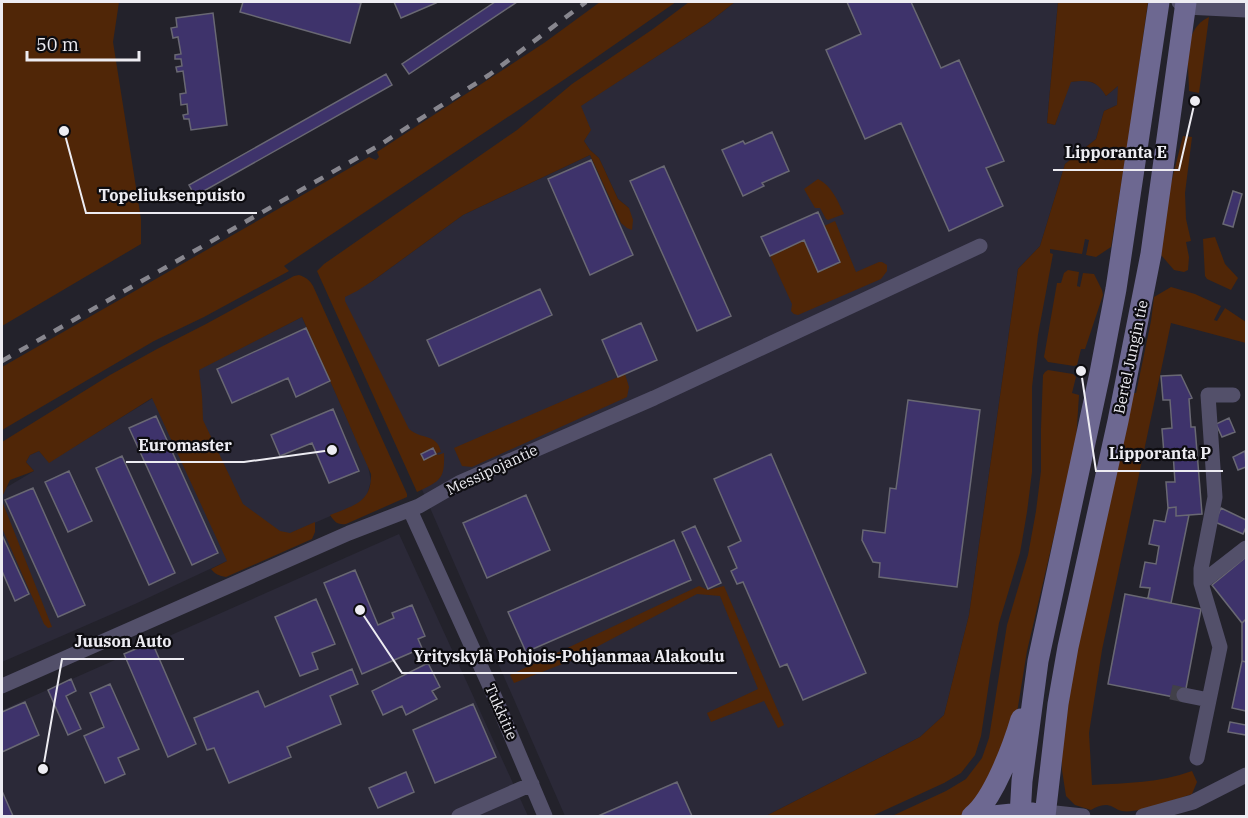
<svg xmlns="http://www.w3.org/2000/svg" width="1248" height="818" viewBox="0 0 1248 818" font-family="'IBM Plex Serif',serif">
<rect width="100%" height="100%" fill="#23222b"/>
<path fill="#2b2938" d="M735,2H1058L1047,123L1055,125L1070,82L1086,80L1100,86L1106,96L1119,85L1117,105L1104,111L1096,139L1065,164L1040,246L1018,269L969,615L944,715L920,737L766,816H565L339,300L374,280L463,215L590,155L621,223L629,208L618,199L599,158L590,150L584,141L590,130L580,106L708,23Z
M302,317L368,466L371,481L367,495L363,500L358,504L227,561L135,604L2,662V490L34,471L26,462L30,455L39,451L49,462L205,366Z
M399,534L528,816H2V710Z"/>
<path fill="#502607" d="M2,2H119L113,42L141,219V244L2,326Z
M600,2H676L565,79L284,266L289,271L204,317L154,341L2,430V367L369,157L376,160L379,157L377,152L544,43Z
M689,2H735L708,23L581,106L591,130L584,141L590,150L599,158L618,199L629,208L633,220L632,230L627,228L621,223L590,155L463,215L374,280L357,291L345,297V301L409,429C421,440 437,433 441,452L437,453L438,455L444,453C445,480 440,481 417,492L317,271L324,264L517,130L572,84L653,29Z
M1058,2H1148L1129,136L1111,247L1096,257L1086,255L1089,240L1085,239L1082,254L1050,249V253L1053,254L1038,335L1032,387V472L1027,512L1020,553L999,623L990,676L981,736L975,755L961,773L944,783L872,816H766L920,737L944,715L969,615L1018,269L1040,246L1065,164L1096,139L1104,111L1117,105L1118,86L1106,96C1096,80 1089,80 1071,82L1055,125L1047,123Z
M1209,17L1199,93L1189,91C1189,67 1181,30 1209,17Z
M1183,136L1192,137L1185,193L1186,219L1191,241L1186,242L1189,257L1188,270L1184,272L1174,270L1161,255L1168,195Z
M818,179C832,186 837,200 844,214L828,220L826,219L820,208H815L804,189Z
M835,221L856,272L879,262H882L887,265V271L881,279L798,315L794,314L791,311L792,304L770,256L804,240L818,272L840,263L824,226Z
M1215,237L1225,264L1238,278L1231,290L1207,279L1205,276L1203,239Z
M1068,270L1079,272L1077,286L1080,287L1083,273L1094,274L1102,290L1103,295L1085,349H1081L1077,365L1074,366L1048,362L1044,357L1057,283H1061L1064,273Z
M299,275C305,277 310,280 313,286L407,494V497L346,524C337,525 335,522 330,515C352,506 372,503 371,474L302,317L199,370L202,396L203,420L243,504L280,531L290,533L315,522V532L312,539L226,577C219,576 215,574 211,569L227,561L152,398L49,463L39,451L30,455L26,462L34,471L10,480L2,497V442L110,375L157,349L206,324L294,276Z
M1171,287L1195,294L1221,306L1214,320L1217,321L1225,308L1246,322V343L1171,323L1102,650L1089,733L1092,785C1127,783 1159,783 1192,771L1197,782L1192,794C1177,799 1137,814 1122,811C1120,811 1115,808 1113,807C1105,803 1098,806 1091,810L1075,805L1066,796L1062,770V747L1074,663L1133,393H1136L1151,321L1154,297Z
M1048,370L1073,374L1076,377L1072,393L1079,395L1076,442L1027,651L1016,719L974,806L966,814L959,816H892L946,791L966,779L982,758L989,738L1007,625L1028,555L1036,511L1041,471V428L1043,375L1045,372Z
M625,374L629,387L627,397L472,467L462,466L454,448Z
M2,501L52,627L48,628L44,624L2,528Z
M699,586L708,590L724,586L784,725L778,728L764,701L711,722L707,713L758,689L720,596L697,594L570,661L514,683L510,675Z"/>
<path fill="#3e336b" stroke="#696873" stroke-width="1.5" d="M243,2H355L361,3L350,43L240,12Z
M394,2H435L436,3L401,18Z
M495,2H517L409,74L402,64Z
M847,2H911L941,68L959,60L1004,161L986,168L1003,206L949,231L901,123L865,139L826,50L861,34Z
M213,13L227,125L191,130L189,119H184L183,115L188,114L187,104L181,105L180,94L186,93L183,71L177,72L176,67L182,66L181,59H175V55L181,54L178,37L173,38L171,28L177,27L176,18Z
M386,74L392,85L195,196L189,185Z
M772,132L789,171L762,183L764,186L743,196L722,150L743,141L745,144Z
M591,160L633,255L590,275L548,179Z
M664,166L731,316L697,331L630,181Z
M1233,191L1242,194L1233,227L1223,224Z
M818,212L840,262L818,272L804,240L770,256L761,237Z
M540,289L552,315L439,366L427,340Z
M641,323L657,360L618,377L602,340Z
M306,328L330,381L296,397L288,378L232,403L217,369Z
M1181,375L1192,398L1189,399L1191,427H1195L1202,514L1176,516V507L1168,508L1166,482H1175L1173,453L1164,454L1162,429L1172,428L1170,400H1163L1161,376Z
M908,400L980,410L957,587L879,577L880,563L873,562L862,540L863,530L885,533L890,488L896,489Z
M333,409L359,471L329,483L312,443L280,456L271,435Z
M156,416L218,553L192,565L129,428Z
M1229,418L1235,432L1222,437L1216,424Z
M433,448L436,454L424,460L421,454Z
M1245,451L1246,467L1238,470L1233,457Z
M771,454L866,673L803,700L787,664L780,667L743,582L737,584L731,571L737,568L728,547L741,541L714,479Z
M122,456L175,573L149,585L96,468Z
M69,471L92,521L68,532L45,482Z
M33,488L85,605L58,617L5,500Z
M526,495L550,550L487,578L463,523Z
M1176,507V516L1189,515L1171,603L1148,598L1150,588L1140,587L1145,562L1156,564L1159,546L1149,544L1154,520L1165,522L1168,508Z
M1221,508L1246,520V527L1243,534L1215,522Z
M695,526L721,583L708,589L682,532Z
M2,535L29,594L15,601L2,571Z
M674,540L691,580L526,652L508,612Z
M1246,557V619L1242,623L1212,585Z
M355,570L378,625L394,618L392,613L412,605L425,636L418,639L422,648L362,674L324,583Z
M1125,594L1201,609L1184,699L1108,684Z
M316,599L335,644L312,653L318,669L300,676L275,617Z
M1246,619V662L1242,661V623Z
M152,642L196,744L168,757L124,654Z
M1242,661L1246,662V711L1232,708Z
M428,663L440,687L432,691L437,699L406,715L402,706L383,715L372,691Z
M352,669L358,684L330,696L341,724L287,747L291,757L229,783L214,748L207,750L194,718L258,691L265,707Z
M71,679L76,691L66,696L81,729L68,735L48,690Z
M110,684L139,749L118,758L125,774L105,783L84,736L104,727L90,693Z
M25,702L39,735L2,752V712Z
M473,704L496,757L435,783L413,730Z
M1230,722L1246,725V735L1228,732Z
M406,772L414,792L378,808L369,788Z
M677,782L692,816H598Z
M2,791L13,816H2Z"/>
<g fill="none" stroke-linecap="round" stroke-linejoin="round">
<path stroke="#414049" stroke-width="15" stroke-dasharray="15 8" stroke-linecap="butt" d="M1171,692L1184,695"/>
<path stroke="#53506a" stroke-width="15" d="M1179,2L1186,7L1246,10
M410,510L496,700L545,816
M1201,583L1246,548
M2,686L349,533L419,506L459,483L654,398L980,246
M1184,695L1209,700
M1197,758L1220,647L1201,583V569L1215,497L1208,395H1233
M1046,812L1083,816
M459,816L532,784
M1143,816L1193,802L1246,775"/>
<path stroke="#6d6891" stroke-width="21" d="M972,816C993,800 1013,746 1021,719
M993,816L1020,813H1033
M1020,816L1022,781L1038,661L1100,373L1116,289L1159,2
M1045,816L1058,704L1068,647L1118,421L1151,254L1186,2"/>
<path stroke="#87868e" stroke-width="4.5" stroke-dasharray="10 10" stroke-linecap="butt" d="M2,361L378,146L489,75L586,2"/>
</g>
<g text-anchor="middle" stroke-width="4.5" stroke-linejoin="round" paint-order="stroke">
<g font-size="15" fill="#edecf2" stroke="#0d0c10">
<text transform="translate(1131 357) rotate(-78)" y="5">Bertel Jungin tie</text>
<text transform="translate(492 470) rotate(-25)" y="5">Messipojantie</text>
<text transform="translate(501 712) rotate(66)" y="5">Tukkitie</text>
</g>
</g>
<path fill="none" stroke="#edecf2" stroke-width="2" d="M1195 101L1179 170H1053M64 131L86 213H257M332 450L244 462H126M1081 371L1096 471H1223M43 769L62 659H184M360 610L402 673H737"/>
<g fill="#edecf2" stroke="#0d0c10" stroke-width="2">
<circle cx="1195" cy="101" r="6"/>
<circle cx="64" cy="131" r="6"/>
<circle cx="332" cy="450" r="6"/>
<circle cx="1081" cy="371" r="6"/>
<circle cx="43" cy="769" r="6"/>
<circle cx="360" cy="610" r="6"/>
</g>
<g font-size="16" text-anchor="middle" font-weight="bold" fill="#edecf2" stroke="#0d0c10" stroke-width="4.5" stroke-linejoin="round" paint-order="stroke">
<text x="1116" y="158">Lipporanta E</text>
<text x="172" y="201">Topeliuksenpuisto</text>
<text x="185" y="451">Euromaster</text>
<text x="1160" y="459">Lipporanta P</text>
<text x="123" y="647">Juuson Auto</text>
<text x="569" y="662">Yrityskylä Pohjois-Pohjanmaa Alakoulu</text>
</g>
<rect width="1248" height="818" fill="none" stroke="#edecf2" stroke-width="6"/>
<path d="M27 51v9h112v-9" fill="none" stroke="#edecf2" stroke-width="3"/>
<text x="36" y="51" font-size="18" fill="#edecf2" stroke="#0d0c10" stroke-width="4.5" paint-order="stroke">50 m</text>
</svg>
